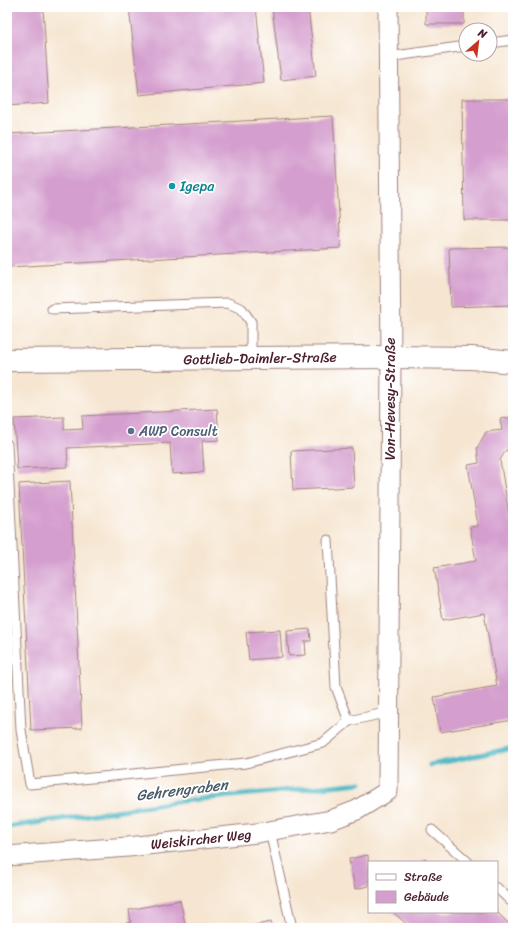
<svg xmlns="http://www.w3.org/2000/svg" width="520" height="935" viewBox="0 0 520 935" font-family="Sriracha,sans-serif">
<rect width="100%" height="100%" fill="#fff"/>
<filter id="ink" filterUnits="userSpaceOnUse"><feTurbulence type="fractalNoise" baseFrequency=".025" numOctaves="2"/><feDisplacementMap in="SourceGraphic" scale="8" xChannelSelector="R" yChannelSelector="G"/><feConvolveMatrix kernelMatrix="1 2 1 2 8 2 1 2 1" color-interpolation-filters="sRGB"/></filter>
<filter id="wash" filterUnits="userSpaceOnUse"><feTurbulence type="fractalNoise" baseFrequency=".012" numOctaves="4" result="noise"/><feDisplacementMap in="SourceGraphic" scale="16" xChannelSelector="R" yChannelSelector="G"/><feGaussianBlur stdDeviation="0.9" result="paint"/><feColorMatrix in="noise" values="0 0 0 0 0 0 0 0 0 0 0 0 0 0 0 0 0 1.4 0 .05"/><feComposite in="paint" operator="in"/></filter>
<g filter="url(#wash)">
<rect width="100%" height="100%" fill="#f6e6d1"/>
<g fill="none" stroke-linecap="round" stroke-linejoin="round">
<path stroke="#47b5c2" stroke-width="5" d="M430,765L513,748
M7,827L182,801L361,783"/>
</g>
<g id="blocks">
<path fill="#d49ece" d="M7,7H43L49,103L7,106Z
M129,7H256L264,83L139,95Z
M272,7H308L316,76L281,80Z
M426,7H464V24H426Z
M462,99H513V220H464Z
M333,116L341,248L9,267L7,134Z
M513,247V305L451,307L449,248Z
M217,409L219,440L202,441L204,472L172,474L170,443L67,448L68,467L17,469L14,419L64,417V430L83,429L82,416Z
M513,417V448L506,450L500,460L510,521L513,520V720L440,732L434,697L497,686L484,613L443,620L434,568L476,561L470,527L478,526L468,465L479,463L477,448L486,432L502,430L500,419Z
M352,448L354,487L293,490L291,451Z
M70,481L82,728L31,730L19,484Z
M310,629L311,641H305L306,655L289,656L287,631Z
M280,630L282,657L249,660L246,632Z
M368,855L369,886L355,889L349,859Z
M425,858L429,862H421Z
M180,900L186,928H105L131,922L129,910Z
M393,912H497L513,928H411Z
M271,922L273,928H244V927Z"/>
</g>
</g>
<g filter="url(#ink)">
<use href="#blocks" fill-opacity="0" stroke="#a0827e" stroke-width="1"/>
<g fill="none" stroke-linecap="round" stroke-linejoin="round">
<defs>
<path id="lane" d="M490,43L513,40
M388,57L466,46
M52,309L228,303L242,309L251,322V358
M7,444L21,730L30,784L246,763L323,743L349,721L380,714H388
M328,540L336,687L349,721
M432,830L468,862
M270,831L292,928
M497,888L513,903"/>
<path id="street" d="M7,856L128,847L257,833L331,820L357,810L388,791L391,357L388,7"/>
<path id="secondary" d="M7,360L391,357L472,358L513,362"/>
</defs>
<use href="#lane" stroke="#a0827e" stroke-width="11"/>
<use href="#street" stroke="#a0827e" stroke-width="21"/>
<use href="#secondary" stroke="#a0827e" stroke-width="24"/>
<use href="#lane" stroke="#fff" stroke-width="9"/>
<use href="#street" stroke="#fff" stroke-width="19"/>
<use href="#secondary" stroke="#fff" stroke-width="22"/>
</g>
</g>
<circle fill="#0f9aa8" stroke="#fff" stroke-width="1.5" cx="172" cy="186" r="4"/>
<circle fill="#5c6f8a" stroke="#fff" stroke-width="1.5" cx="131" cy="431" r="4"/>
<g text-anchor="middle" stroke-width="3.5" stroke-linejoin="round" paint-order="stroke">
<g font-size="14" fill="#0d838f" stroke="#fff" text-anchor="start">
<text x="180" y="191">Igepa</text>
</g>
<g font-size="14" fill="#4a1f2b" stroke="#fff">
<text transform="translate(260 358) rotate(-1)" y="5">Gottlieb-Daimler-Straße</text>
<text transform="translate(390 399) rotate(-90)" y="5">Von-Hevesy-Straße</text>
<text transform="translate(201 839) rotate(-6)" y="5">Weiskircher Weg</text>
</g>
<g font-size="14" fill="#4e5e75" stroke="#fff" text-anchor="start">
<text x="139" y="436">AWP Consult</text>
</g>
<g font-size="15" font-style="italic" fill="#495b67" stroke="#fff">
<text transform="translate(182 790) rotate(-7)" y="5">Gehrengraben</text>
</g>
</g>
<rect width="520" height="935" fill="none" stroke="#fff" stroke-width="24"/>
<rect x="368" y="861" width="130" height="52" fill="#ffffff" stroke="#b7a5aa"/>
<rect x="376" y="874" width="20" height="6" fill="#ffffff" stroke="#b7a5aa"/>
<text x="404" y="881" font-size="12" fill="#4a1f2b">Straße</text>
<rect x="376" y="891" width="20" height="12" fill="#d49ece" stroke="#b7a5aa"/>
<text x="404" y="901" font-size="12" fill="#4a1f2b">Gebäude</text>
<g transform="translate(478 42) rotate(28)"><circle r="19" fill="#ffffff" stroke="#b7a5aa"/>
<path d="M0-3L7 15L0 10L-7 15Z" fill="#c8321e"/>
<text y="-6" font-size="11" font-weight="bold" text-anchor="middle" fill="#4a1f2b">N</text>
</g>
</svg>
